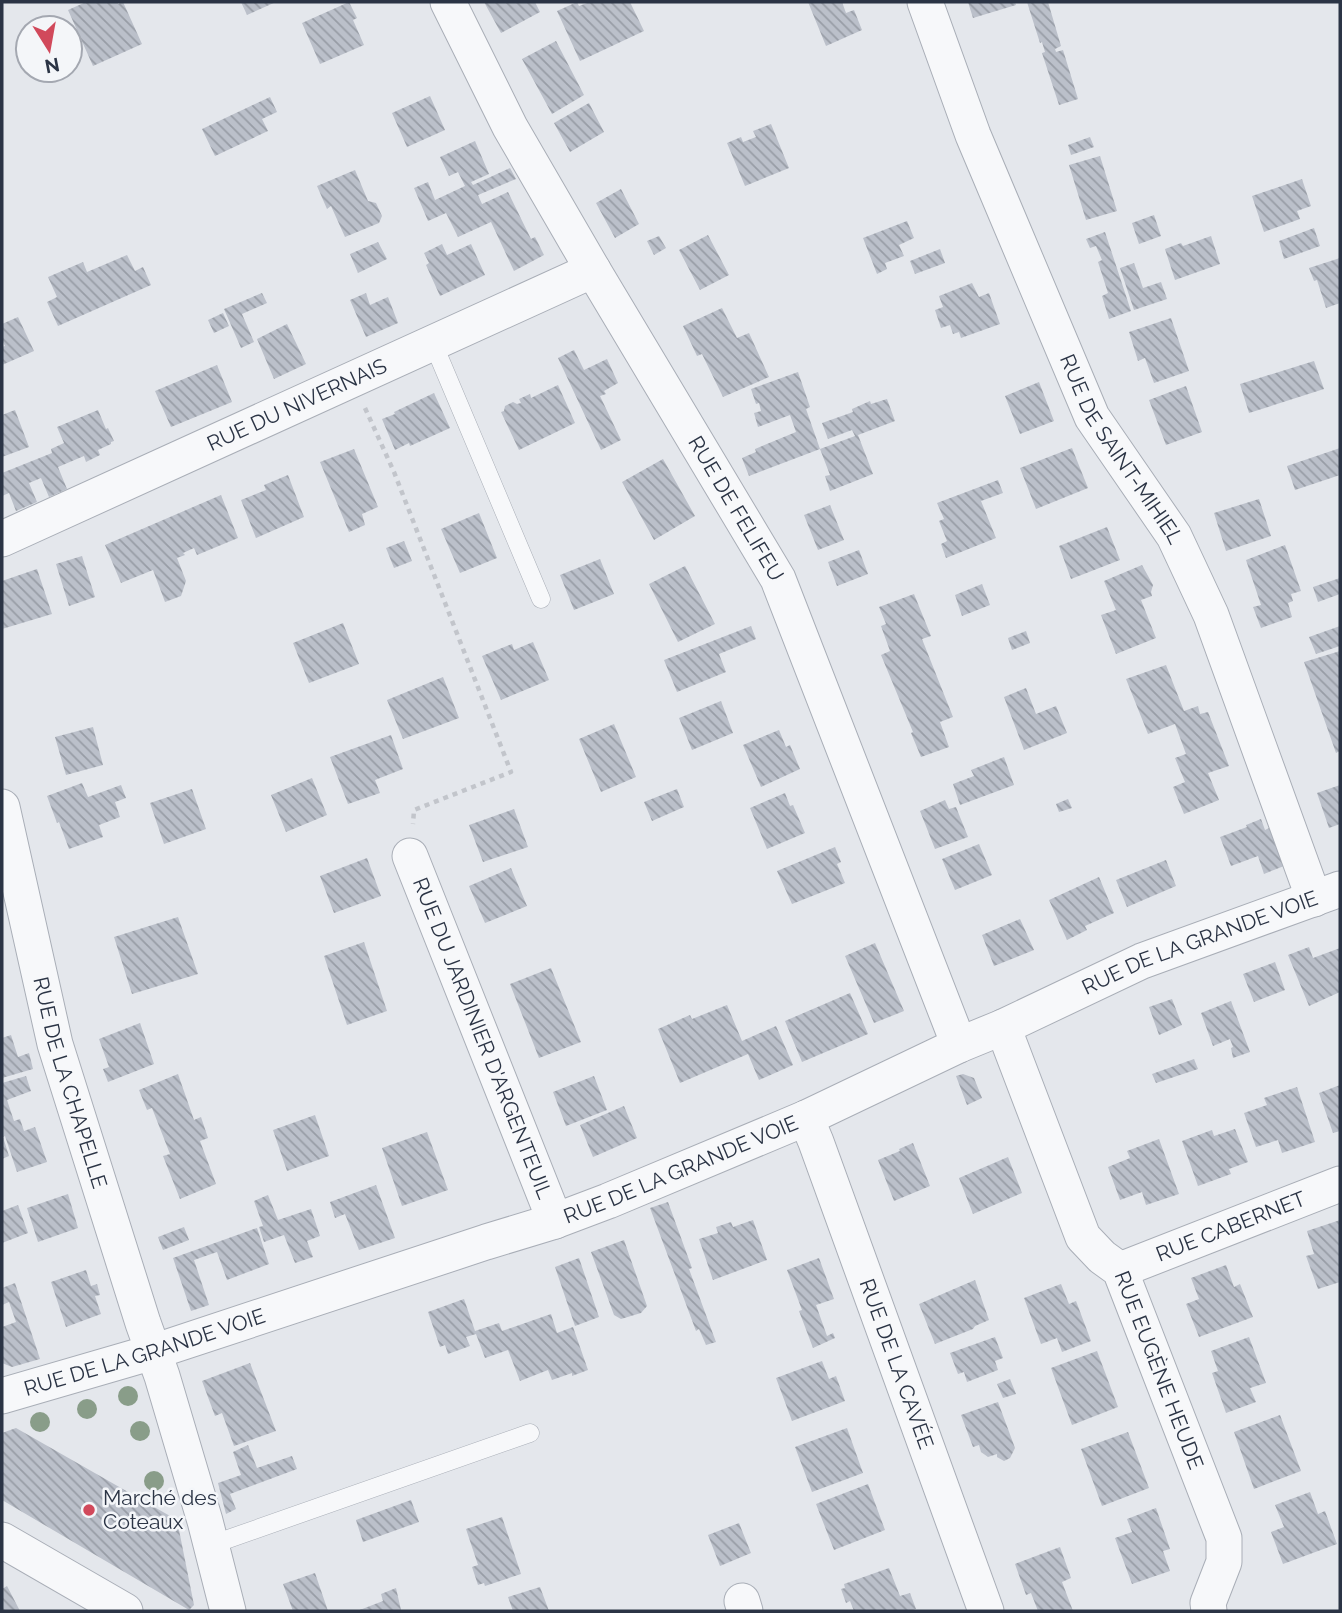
<svg xmlns="http://www.w3.org/2000/svg" width="1342" height="1613" viewBox="0 0 1342 1613" font-family="Raleway,sans-serif">
<defs>
<pattern id="building-back-hatch" width="6" height="6" patternUnits="userSpaceOnUse" patternTransform="scale(1.75)"><rect width="6" height="6" fill="#bbc0ca"/><path d="M-1 5l2 2M0 0l6 6M5-1l2 2" fill="none" stroke="#989da6"/></pattern>
</defs>
<rect width="100%" height="100%" fill="#e4e7ec"/>
<path fill="url(#building-back-hatch)" d="M86,2H117L118,4L123,2L142,44L93,66L68,10Z
M241,2H276L247,15Z
M349,2L357,18L353,20L364,45L320,64L302,23Z
M484,2H535L540,12L501,33Z
M577,2L579,6L590,2H630L644,31L580,61L557,11Z
M808,2H842L846,13L854,10L862,30L826,46Z
M968,2H1015L1016,5L973,18Z
M1027,2H1048L1061,46L1055,49L1056,52L1063,50L1078,99L1059,105L1042,53L1045,52L1042,42L1040,43Z
M556,41L584,95L552,114L522,59Z
M430,96L445,130L407,147L392,113Z
M270,97L277,112L262,119L268,131L215,156L202,129Z
M589,103L604,132L570,152L554,123Z
M771,124L789,168L745,186L727,143L741,137L743,142L756,137L753,131Z
M1090,137L1094,147L1071,155L1068,145Z
M475,141L489,174L471,182L473,185L510,168L516,179L478,195L482,204L508,192L531,239L535,237L544,255L514,271L491,222L458,237L446,213L428,221L414,188L428,182L435,200L465,186L458,172L449,176L440,157Z
M1100,156L1117,211L1086,220L1069,165Z
M355,170L368,201L376,203L382,216L379,223L345,237L331,206L327,209L317,186Z
M1302,179L1311,206L1297,211L1300,219L1264,232L1252,196Z
M621,189L639,224L615,238L596,203Z
M1154,215L1161,236L1139,244L1132,223Z
M907,221L914,238L899,245L904,256L885,263L887,269L877,274L863,238Z
M1314,228L1320,246L1284,259L1279,241Z
M1105,232L1131,311L1109,319L1102,296L1108,293L1098,262L1102,260L1096,246L1090,248L1086,239Z
M708,235L729,275L700,290L679,250Z
M659,236L666,248L654,255L647,241Z
M1211,236L1220,264L1175,280L1165,249L1181,243L1183,246Z
M378,242L387,259L358,273L350,254Z
M442,244L447,255L471,244L485,275L440,296L426,265L429,263L424,253Z
M940,249L945,263L915,274L910,261Z
M127,255L135,271L143,267L151,285L58,326L47,302L57,297L48,277L83,262L87,272Z
M1340,258V303L1326,308L1317,280L1314,281L1309,268Z
M1134,263L1143,288L1161,282L1167,299L1134,310L1120,268Z
M972,283L979,297L989,293L1000,324L961,338L959,332L953,334L950,325L941,328L935,310L943,307L939,296Z
M262,293L267,303L242,314L254,342L241,348L224,309Z
M366,293L370,305L388,297L398,323L366,337L350,300Z
M722,308L737,338L749,333L769,377L723,397L702,354L697,356L683,326Z
M223,313L229,326L214,333L208,320Z
M18,317L34,351L2,365V347L5,346L2,340V324Z
M1171,318L1189,371L1154,383L1145,358L1138,361L1129,332Z
M287,324L306,364L274,379L257,339Z
M574,350L584,370L607,359L618,383L604,391L606,394L600,396L621,440L601,450L558,358Z
M1314,361L1324,389L1249,413L1240,384Z
M217,365L232,402L171,427L155,391Z
M798,372L810,407L806,409L820,449L749,476L742,458L756,452L755,449L796,432L790,415L758,427L754,413L761,411L759,403L756,404L751,389Z
M1039,382L1054,421L1020,434L1005,396Z
M558,385L575,423L519,450L501,412L504,411L505,406L513,402L517,404L521,403L519,399L530,394L531,398Z
M1186,386L1202,432L1166,445L1149,400Z
M434,393L450,428L410,446L409,443L395,450L382,419L395,414L394,412Z
M887,399L895,421L858,435L873,474L830,491L825,476L830,475L820,449L855,436L852,430L828,439L822,423L853,412L852,409L870,401L871,404Z
M15,410L29,447L2,457V415Z
M98,410L106,429L108,428L114,441L111,442V444L98,450L100,455L86,462L84,456L58,467L67,489L49,497L41,478L29,483L37,502L16,511L9,493L2,496V473L52,453L51,449L64,443L57,427Z
M1072,448L1088,488L1036,509L1020,468Z
M1340,448V475L1295,490L1287,466Z
M354,449L378,507L362,514L365,525L349,532L320,462Z
M663,459L695,516L654,540L622,482Z
M288,475L304,517L256,538L241,500L266,490L264,485Z
M998,480L1003,493L981,501L996,538L946,558L941,544L947,541L939,521L944,519L937,503Z
M221,495L238,538L197,555L194,548L183,553L185,555L177,558L186,581L181,596L165,602L153,570L121,583L105,545Z
M1259,499L1271,536L1226,551L1214,513Z
M830,505L844,540L818,550L804,515Z
M479,513L497,558L460,573L441,529Z
M1107,527L1120,560L1071,579L1059,546Z
M404,541L412,561L394,568L386,548Z
M1285,545L1301,591L1291,594L1293,601L1288,603L1292,617L1261,628L1253,607L1261,605L1246,560Z
M859,550L868,574L837,586L828,562Z
M82,556L95,597L69,606L56,564Z
M600,559L614,594L574,610L560,575Z
M1142,565L1153,585L1151,592L1152,596L1141,600L1156,638L1116,654L1101,615L1116,610L1104,581Z
M685,566L715,624L678,642L649,584Z
M37,569L52,614L2,629V581Z
M1340,578V594L1318,602L1313,587Z
M982,584L990,605L962,616L955,595Z
M914,594L931,636L922,639L953,717L940,722L949,747L921,757L911,733L913,732L881,655L890,651L881,626L886,624L879,607Z
M343,623L359,664L309,683L293,643Z
M751,626L756,639L719,654L726,672L677,692L664,660Z
M1340,626V646L1316,654L1309,637Z
M1026,631L1030,643L1012,650L1008,638Z
M533,642L549,680L501,700L482,656L512,644L514,650Z
M1340,651V751L1336,753L1304,662Z
M1166,665L1184,711L1198,706L1200,714L1208,712L1229,766L1208,773L1219,800L1184,814L1173,787L1185,782L1175,758L1186,754L1175,724L1148,734L1126,679Z
M443,677L459,718L403,739L387,700Z
M1026,688L1036,714L1056,706L1067,733L1024,750L1004,697Z
M721,701L733,733L692,750L679,718Z
M614,724L636,777L601,792L579,739Z
M93,727L103,765L66,775L55,737Z
M779,730L786,747L790,745L800,769L761,787L743,745Z
M391,735L403,769L375,780L380,793L348,804L330,757Z
M1004,757L1014,785L960,805L953,784L974,776L971,770Z
M312,778L327,815L286,832L271,795Z
M82,783L88,797L121,785L126,798L115,802L120,817L99,825L103,837L69,849L59,822L57,823L47,796Z
M1340,785V824L1329,828L1317,793Z
M192,789L206,829L164,844L150,803Z
M677,789L684,807L652,821L644,802Z
M785,793L790,806L793,805L805,833L767,849L750,808Z
M1068,799L1072,808L1059,812L1056,804Z
M945,800L949,809L956,807L968,837L935,849L920,811Z
M514,809L528,847L483,862L469,825Z
M1261,819L1265,830L1271,827L1284,866L1264,874L1258,856L1231,866L1220,837L1247,827L1246,825Z
M979,844L992,875L955,890L942,859Z
M835,847L841,862L837,864L845,883L792,904L777,871Z
M367,858L381,896L334,913L320,876Z
M1166,860L1176,886L1127,907L1116,880Z
M511,868L527,906L485,923L469,886Z
M1099,877L1114,913L1085,926L1087,930L1067,940L1049,900Z
M178,917L198,974L132,994L114,937Z
M1020,919L1034,950L994,966L982,935Z
M364,942L387,1011L347,1025L324,956Z
M875,943L904,1011L874,1023L845,956Z
M1309,947L1313,958L1340,948V992L1309,1006L1288,955Z
M1275,962L1285,990L1254,1002L1243,974Z
M551,968L581,1042L539,1058L510,984Z
M850,993L868,1034L802,1062L785,1021Z
M1172,999L1182,1025L1159,1035L1149,1007Z
M1231,1001L1250,1052L1233,1058L1231,1048L1233,1047L1230,1039L1213,1046L1201,1013Z
M727,1005L742,1041L776,1026L793,1065L759,1080L748,1054L680,1083L658,1029L690,1015L692,1019Z
M140,1023L154,1064L108,1082L103,1069L109,1067L99,1039Z
M11,1035L18,1057L29,1053L33,1069L2,1078V1038Z
M1194,1059L1198,1069L1156,1083L1152,1074Z
M178,1074L194,1120L201,1117L208,1138L200,1141L216,1184L180,1199L163,1156L170,1154L152,1108L147,1110L139,1090Z
M963,1074L974,1078L982,1098L967,1105L956,1076Z
M26,1076L31,1091L7,1100L14,1121L20,1119L24,1131L35,1127L47,1162L17,1172L5,1136L3,1137L9,1156L2,1159V1083Z
M594,1076L607,1110L566,1126L553,1092Z
M1340,1085V1131L1333,1133L1319,1093Z
M1297,1087L1315,1142L1282,1153L1278,1140L1256,1147L1244,1113L1267,1105L1264,1098Z
M624,1106L637,1138L593,1157L580,1125Z
M315,1115L329,1156L287,1171L273,1130Z
M1235,1129L1248,1162L1229,1169L1231,1174L1198,1186L1182,1141L1212,1130L1214,1136Z
M427,1132L448,1190L402,1206L382,1148Z
M1159,1139L1179,1194L1146,1205L1142,1192L1120,1200L1108,1167L1130,1158L1127,1151Z
M913,1143L930,1186L894,1201L878,1160L900,1151L899,1149Z
M1008,1157L1022,1193L973,1214L959,1178Z
M376,1185L395,1238L359,1250L345,1214L335,1218L330,1202Z
M68,1194L78,1228L38,1242L27,1208Z
M268,1195L278,1220L311,1209L320,1236L307,1241L313,1257L295,1263L284,1235L264,1242L259,1227L263,1226L254,1201Z
M668,1202L692,1268L689,1269L716,1342L706,1345L699,1329L696,1331L650,1208Z
M18,1205L28,1233L2,1243V1211Z
M753,1220L767,1260L713,1280L699,1239L718,1233L716,1227L731,1222L733,1227Z
M1340,1220V1282L1318,1289L1306,1256L1314,1254L1307,1231Z
M184,1227L189,1240L163,1250L158,1237Z
M257,1228L269,1264L227,1280L217,1252L194,1260L209,1305L191,1311L173,1258Z
M624,1240L647,1306L641,1313L621,1319L614,1315L591,1252Z
M579,1258L599,1317L575,1326L555,1267Z
M819,1258L834,1299L816,1305L827,1336L833,1333L835,1338L813,1348L799,1311L802,1310L787,1270Z
M1226,1265L1234,1287L1240,1284L1253,1317L1199,1337L1186,1304L1199,1299L1191,1278Z
M86,1270L91,1286L97,1284L100,1295L95,1296L101,1314L66,1327L51,1282Z
M975,1280L989,1320L975,1326L973,1329L935,1344L919,1304Z
M15,1283L40,1359L12,1367L2,1363V1327L16,1322L9,1302L2,1305V1288Z
M1061,1284L1069,1304L1076,1301L1091,1341L1062,1352L1057,1338L1041,1344L1024,1298Z
M464,1299L475,1331L499,1323L502,1331L551,1314L557,1333L573,1327L588,1370L572,1376V1373L552,1380L548,1370L520,1381L508,1350L485,1358L476,1334L466,1337L470,1346L448,1354L445,1345L440,1347L428,1312Z
M995,1337L1003,1358L995,1361L998,1370L967,1382L964,1372L958,1374L950,1353Z
M1249,1337L1266,1383L1250,1388L1256,1402L1226,1413L1212,1373L1218,1371L1211,1351Z
M1097,1351L1118,1407L1072,1425L1051,1368Z
M822,1361L829,1379L836,1376L845,1401L792,1421L776,1378Z
M250,1363L276,1431L234,1446L222,1413L215,1416L202,1381Z
M1010,1379L1016,1394L1003,1398L997,1384Z
M998,1402L1015,1448L1010,1458L1004,1461L997,1457V1454L988,1457L981,1452L979,1445L973,1447L961,1415Z
M1280,1415L1301,1471L1254,1489L1234,1432Z
M16,1428L177,1520L194,1605L189,1610L2,1500V1433Z
M847,1428L863,1473L812,1492L795,1447Z
M1128,1432L1149,1488L1102,1506L1081,1449Z
M248,1445L257,1468L292,1456L297,1469L230,1494L236,1509L226,1514L218,1483L241,1475L233,1452Z
M868,1484L885,1530L834,1550L816,1504Z
M1310,1492L1318,1514L1325,1511L1337,1544L1283,1564L1271,1532L1284,1527L1275,1505Z
M411,1500L419,1522L363,1542L356,1520Z
M1156,1508L1170,1549L1163,1551L1170,1571L1132,1584L1115,1538L1132,1532L1127,1519Z
M502,1517L521,1574L485,1586L484,1583L478,1585L472,1567L478,1565L466,1529Z
M739,1523L751,1553L720,1566L708,1535Z
M1060,1547L1071,1578L1062,1582L1073,1611H1038L1031,1593L1026,1595L1015,1564Z
M889,1568L900,1596L910,1593L916,1609L910,1611H854L850,1601L846,1603L841,1589L845,1588L844,1584Z
M315,1573L328,1611H293L283,1584Z
M7,1586L20,1611H2V1589Z
M540,1587L549,1611H513L508,1597Z
M396,1588L401,1610L398,1611H357L383,1601L381,1594Z"/>
<g fill="none" stroke-linecap="round" stroke-linejoin="round">
<defs>
<path id="lane" d="M433,343L541,599
M211,1545L530,1433"/>
<g id="street">
<path id="s1" d="M448,2L510,127L593,270L778,579L959,1045"/>
<path id="s2" d="M925,2L973,135L1092,417L1174,536L1211,615L1314,899"/>
<path id="s3" d="M2,539L593,270"/>
<path id="s4" d="M2,807L55,1044L143,1323L162,1376L205,1521L228,1611"/>
<path id="s5" d="M410,856L555,1221"/>
<path id="s6" d="M1003,1027L1083,1237L1102,1257L1120,1270L1224,1538V1562L1208,1603L1209,1611"/>
<path id="s7" d="M806,1118L816,1142L986,1611"/>
<path id="s8" d="M1120,1270L1340,1184"/>
<path id="s9" d="M2,1396L153,1352L486,1242L555,1221L608,1201L806,1118L959,1045L1003,1027L1142,961L1340,889"/>
<path d="M2,1540L125,1611"/>
<path d="M742,1601L745,1611"/>
</g>
</defs>
<use href="#lane" stroke="#a9aeb7" stroke-width="19"/>
<use href="#street" stroke="#a9aeb7" stroke-width="37"/>
<path stroke="#c2c5cb" stroke-width="4.5" stroke-dasharray="5 5" stroke-linecap="butt" d="M365,408L394,472L511,772L414,810L413,824"/>
<use href="#lane" stroke="#f7f8fa" stroke-width="18"/>
<use href="#street" stroke="#f7f8fa" stroke-width="35"/>
</g>
<g fill="#899d89">
<circle cx="128" cy="1396" r="10"/>
<circle cx="87" cy="1409" r="10"/>
<circle cx="40" cy="1422" r="10"/>
<circle cx="140" cy="1431" r="10"/>
<circle cx="154" cy="1481" r="10"/>
</g>
<circle fill="#d1495b" stroke="#f4f6f9" stroke-width="2.5" cx="89" cy="1510" r="7"/>
<g text-anchor="middle" stroke-width="5" stroke-linejoin="round" paint-order="stroke">
<g font-size="21" fill="#2b3445" stroke="#f4f6f9">
<text dy="7" stroke="none"><textPath href="#s3" startOffset="324">RUE DU NIVERNAIS</textPath></text>
<text dy="7" stroke="none"><textPath href="#s2" startOffset="490">RUE DE SAINT-MIHIEL</textPath></text>
<text dy="7" stroke="none"><textPath href="#s1" startOffset="583">RUE DE FELIFEU</textPath></text>
<text dy="7" stroke="none"><textPath href="#s9" startOffset="1283">RUE DE LA GRANDE VOIE</textPath></text>
<text dy="7" stroke="none"><textPath href="#s5" startOffset="196">RUE DU JARDINIER D'ARGENTEUIL</textPath></text>
<text dy="7" stroke="none"><textPath href="#s4" startOffset="284">RUE DE LA CHAPELLE</textPath></text>
<text dy="7" stroke="none"><textPath href="#s9" startOffset="716">RUE DE LA GRANDE VOIE</textPath></text>
<text dy="7" stroke="none"><textPath href="#s8" startOffset="119">RUE CABERNET</textPath></text>
<text dy="7" stroke="none"><textPath href="#s9" startOffset="149">RUE DE LA GRANDE VOIE</textPath></text>
<text dy="7" stroke="none"><textPath href="#s7" startOffset="262">RUE DE LA CAVÉE</textPath></text>
<text dy="7" stroke="none"><textPath href="#s6" startOffset="382">RUE EUGÈNE HEUDE</textPath></text>
</g>
<g font-size="21" fill="#2b3445" stroke="#f4f6f9" text-anchor="start">
<text x="103" y="1505">Marché des<tspan x="103" dy="24">Coteaux</tspan></text>
</g>
</g>
<rect width="1342" height="1613" fill="none" stroke="#2b3445" stroke-width="7"/>
<g transform="translate(49 49) rotate(169)"><circle r="33" fill="#f4f6f9" stroke="#a4a8b1" stroke-width="2"/>
<path d="M0-5L12 26L0 18L-12 26Z" fill="#d1495b"/>
<text y="-10" font-size="19" font-weight="bold" text-anchor="middle" fill="#2b3445">N</text>
</g>
</svg>
